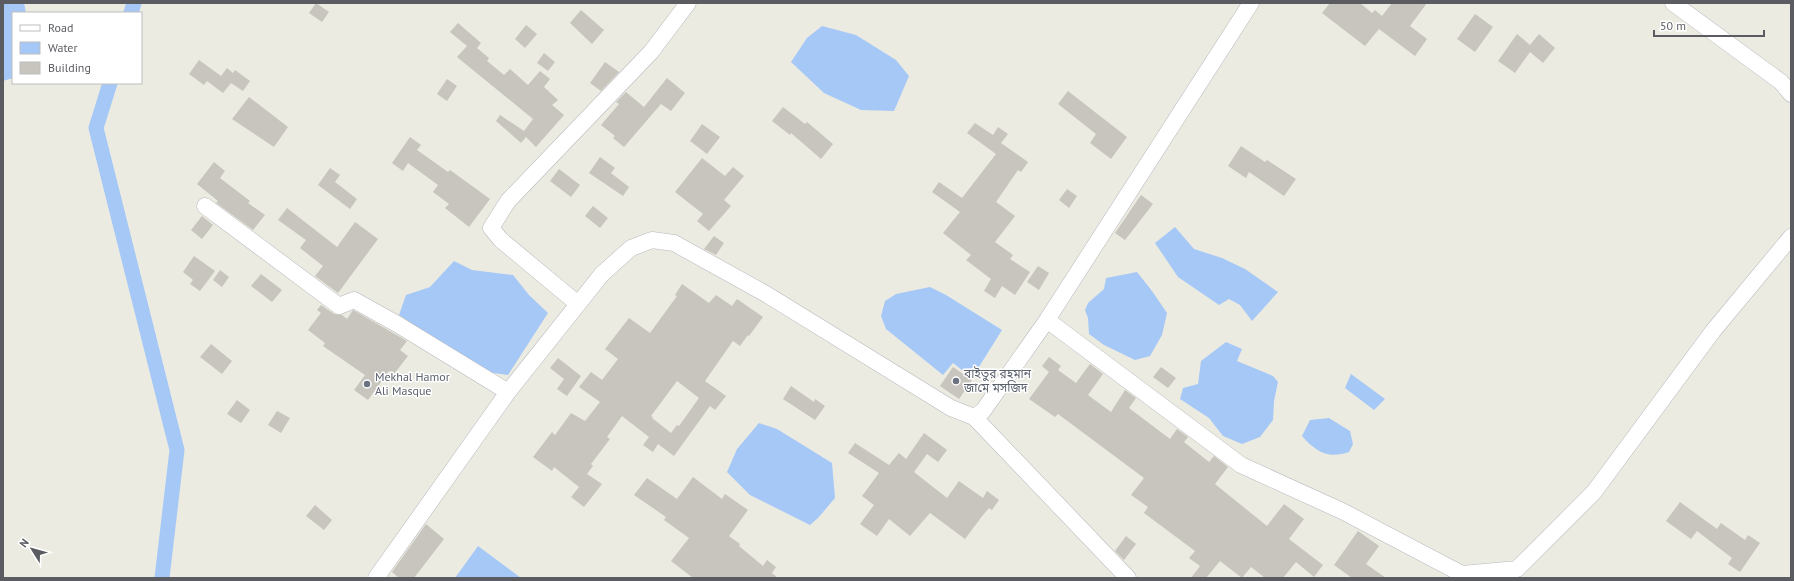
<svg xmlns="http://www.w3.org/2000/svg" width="1794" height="581" viewBox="0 0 1794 581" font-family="'PT Sans','Noto Sans Bengali',sans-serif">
<rect width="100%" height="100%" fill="#ebebe1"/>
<path fill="#a6c8f7" d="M3,3H24L26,13H13V78L3,81Z
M822,26L856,35L896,60L909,76L894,111L861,110L824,93L791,62L807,38Z
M1175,227L1194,249L1222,258L1245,269L1278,292L1252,321L1240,305L1229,299L1219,305L1178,277L1155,243Z
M454,261L472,270L513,275L529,295L548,313L508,375L486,372L399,315L406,295L430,287Z
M1137,272L1152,291L1167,313L1162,335L1150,356L1135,360L1104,345L1089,334L1088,318L1085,310L1088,303L1104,289L1106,278Z
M930,287L946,295L1002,330L972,378L953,363L943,375L886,329L881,316L885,301L896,294Z
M1226,342L1242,349L1237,361L1273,376L1278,382L1274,401L1273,420L1260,437L1242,444L1223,436L1209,418L1180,399L1183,388L1198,384L1201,361Z
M1351,374L1385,399L1374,410L1345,388Z
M1329,418L1350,431L1353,444L1349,452C1328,459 1316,452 1302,436L1310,420Z
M759,423L777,429L832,463L835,498L818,518L810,525L750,495L727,472L737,449Z
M478,546L521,578H455Z"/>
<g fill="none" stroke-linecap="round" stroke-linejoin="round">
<path stroke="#a6c8f7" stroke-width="15" d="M131,13L134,3
M110,83L96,128L177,450L162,578"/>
</g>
<path fill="#c7c5be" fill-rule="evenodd" d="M316,3L329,12L322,22L309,13Z
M1330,3H1360L1372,13L1375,10L1382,16L1392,3H1427L1410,26L1427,39L1415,56L1379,29L1365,46L1322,13Z
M581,10L604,30L592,44L570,23Z
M1475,14L1493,27L1475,52L1457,39Z
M458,23L481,43L477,48L489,58L487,61L504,75L510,69L528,85L540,71L550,79L544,87L558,100L552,105L564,115L536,147L526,137L521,143L496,121L500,115L524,131L533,119L457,57L467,46L450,32Z
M526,25L537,34L525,48L515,39Z
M1517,34L1530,45L1539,34L1555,48L1543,63L1530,52L1515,73L1498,61Z
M544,53L555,62L548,71L537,63Z
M199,60L221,76L227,68L233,73L235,70L250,81L243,91L231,83L223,93L207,81L204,85L189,74Z
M605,62L619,72L601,91L590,83Z
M667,78L685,93L671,111L661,104L624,147L613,138L615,136L601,125L619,104L616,102L626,92L644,107Z
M447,79L457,86L447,101L437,94Z
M1068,91L1127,137L1111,159L1090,143L1096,134L1058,104Z
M249,97L288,127L274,147L232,119Z
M783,107L805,124L807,122L833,144L821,159L791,133L790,135L772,121Z
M975,123L993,135L998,127L1008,134L1001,143L1028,162L1021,172L1018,170L996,202L1015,216L995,242L1013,255L1010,259L1030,272L1015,295L1002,286L995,298L984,291L991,279L966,260L971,255L943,233L960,212L932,192L939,182L962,198L996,154L967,133Z
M702,124L720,137L707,154L690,141Z
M410,137L421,145L417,150L448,172L450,170L490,199L469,227L445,208L449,204L433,192L438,185L408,163L403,171L392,163Z
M1241,146L1265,162L1267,160L1296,179L1284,196L1249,172L1246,178L1228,166Z
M600,157L615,168L611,173L629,187L623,196L589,173Z
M702,158L725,176L733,167L744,176L724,200L731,206L709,231L697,221L703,214L675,192Z
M214,162L225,171L220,178L250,201L248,203L265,215L253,230L216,203L218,201L197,184Z
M330,168L340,175L335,182L357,199L350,209L318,185Z
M559,169L580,185L571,197L550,181Z
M1067,189L1077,196L1069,208L1059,200Z
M1141,195L1153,204L1125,240L1115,233Z
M593,206L608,218L600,228L585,216Z
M287,208L337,247L355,222L378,239L338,293L315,276L323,266L300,248L306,240L278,220Z
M202,216L213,225L202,239L191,230Z
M714,236L724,243L716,255L704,249Z
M194,256L215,271L200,291L190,284L193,280L183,272Z
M1038,266L1049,273L1039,290L1027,282Z
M220,270L229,277L222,287L213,280Z
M261,274L282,290L272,302L251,286Z
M682,284L709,303L716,295L732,306L737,299L763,317L749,336L748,335L740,346L733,341L705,381L726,396L715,410L710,406L674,456L658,444L653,452L643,445L649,437L622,416L607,437L610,439L591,464L593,466L587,474L602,484L584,507L571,497L579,487L554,467L552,471L533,457L552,432L555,435L571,413L585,421L600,402L579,387L591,372L602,380L618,359L605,349L629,318L650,333L677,296L675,295ZM677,381L699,398L679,426L677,425L671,433L652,418L653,417L651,416Z
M321,305L334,314L342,315L347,319L353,310L407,341L400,350L408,356L394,374L389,371L368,400L354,390L365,375L323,346L325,343L308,330L321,313L317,310Z
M211,344L232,361L222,374L200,357Z
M1049,357L1061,366L1058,370L1076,383L1090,364L1103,374L1088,395L1111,412L1125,390L1136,398L1129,408L1170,439L1177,429L1188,437L1184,442L1209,462L1214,456L1228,467L1215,484L1267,526L1284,504L1304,519L1289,539L1323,565L1314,577L1296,562L1283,578H1265L1251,567L1242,578L1220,561L1206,578H1191L1200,566L1189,558L1195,551L1144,513L1148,507L1131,495L1144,478L1058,414L1055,417L1029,399L1049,372L1042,366Z
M558,358L581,376L567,396L557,389L564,379L550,368Z
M953,367L972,380L959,399L940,386Z
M1161,367L1176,378L1168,388L1153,377Z
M791,386L814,402L815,399L825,406L815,420L783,399Z
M237,400L250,410L241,423L227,414Z
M277,411L290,418L281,433L268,425Z
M924,433L947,450L938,462L927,454L914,472L947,498L959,481L983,498L987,491L999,500L992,510L989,508L983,515L965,539L930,513L910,536L889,519L877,536L860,524L874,505L862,496L879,473L848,453L855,443L889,465L899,453L906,459Z
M693,477L722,499L725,494L748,510L729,536L740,544L739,546L763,566L767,560L776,567L772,573L778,578H693L671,561L689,538L664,520L666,517L634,495L647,478L677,499Z
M1680,502L1717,529L1721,523L1745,540L1748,535L1760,543L1740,572L1728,564L1732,558L1697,531L1691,539L1666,521Z
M315,505L332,520L324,530L306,516Z
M426,524L444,539L414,578H399L392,572Z
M1358,531L1379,546L1366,564L1386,578H1352L1334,565Z
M1126,536L1136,544L1124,560L1115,551Z"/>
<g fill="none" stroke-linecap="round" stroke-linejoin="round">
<defs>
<path id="minor" d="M1673,3L1781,82L1791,94
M205,206L339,306L354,300L397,324L508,392
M578,304L501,240L491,228L508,201L651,52L688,3
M1047,320L1241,465L1342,511L1462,574L1517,569L1594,492L1713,331L1791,237
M974,417L1128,578
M376,578L508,392L602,274L631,248L652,240L674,243L766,294L951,408L974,417L983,411L1047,320L1251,3"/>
</defs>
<use href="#minor" stroke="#b7b8bd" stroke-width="17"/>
<use href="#minor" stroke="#fff" stroke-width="16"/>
</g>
<g fill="#6b7280" stroke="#fff" stroke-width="1.5">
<circle cx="956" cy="381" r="4"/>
<circle cx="367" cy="384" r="4"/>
</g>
<g text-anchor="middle" stroke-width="3" stroke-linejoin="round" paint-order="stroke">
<g font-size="12" fill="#5b616d" stroke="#fff" text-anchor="start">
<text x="964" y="378">বাইতুর রহমান<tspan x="964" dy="14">জা‌মে মস‌জিদ</tspan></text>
<text x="375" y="381">Mekhal Hamor<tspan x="375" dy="14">Ali Masque</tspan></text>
</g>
</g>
<rect width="1794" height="581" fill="none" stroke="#5a5c61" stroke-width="8"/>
<rect x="12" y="12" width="130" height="72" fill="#ffffff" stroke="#bdbec0"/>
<rect x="20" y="25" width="20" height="6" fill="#ffffff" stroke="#bdbec0"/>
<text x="48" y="32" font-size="12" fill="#5a5c61">Road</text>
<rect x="20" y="42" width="20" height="12" fill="#a6c8f7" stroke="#bdbec0"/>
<text x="48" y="52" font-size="12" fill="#5a5c61">Water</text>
<rect x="20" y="62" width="20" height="12" fill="#c7c5be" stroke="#bdbec0"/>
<text x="48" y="72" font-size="12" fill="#5a5c61">Building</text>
<g transform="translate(32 549) rotate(307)" stroke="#ffffff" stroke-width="3" paint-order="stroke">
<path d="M0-3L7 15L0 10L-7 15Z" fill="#5a5c61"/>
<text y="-6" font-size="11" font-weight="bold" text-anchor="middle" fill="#5a5c61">N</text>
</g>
<path d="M1654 30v6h110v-6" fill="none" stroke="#5a5c61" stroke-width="2"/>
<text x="1660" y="30" font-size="12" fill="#5a5c61" stroke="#ffffff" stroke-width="3" paint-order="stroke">50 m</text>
</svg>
